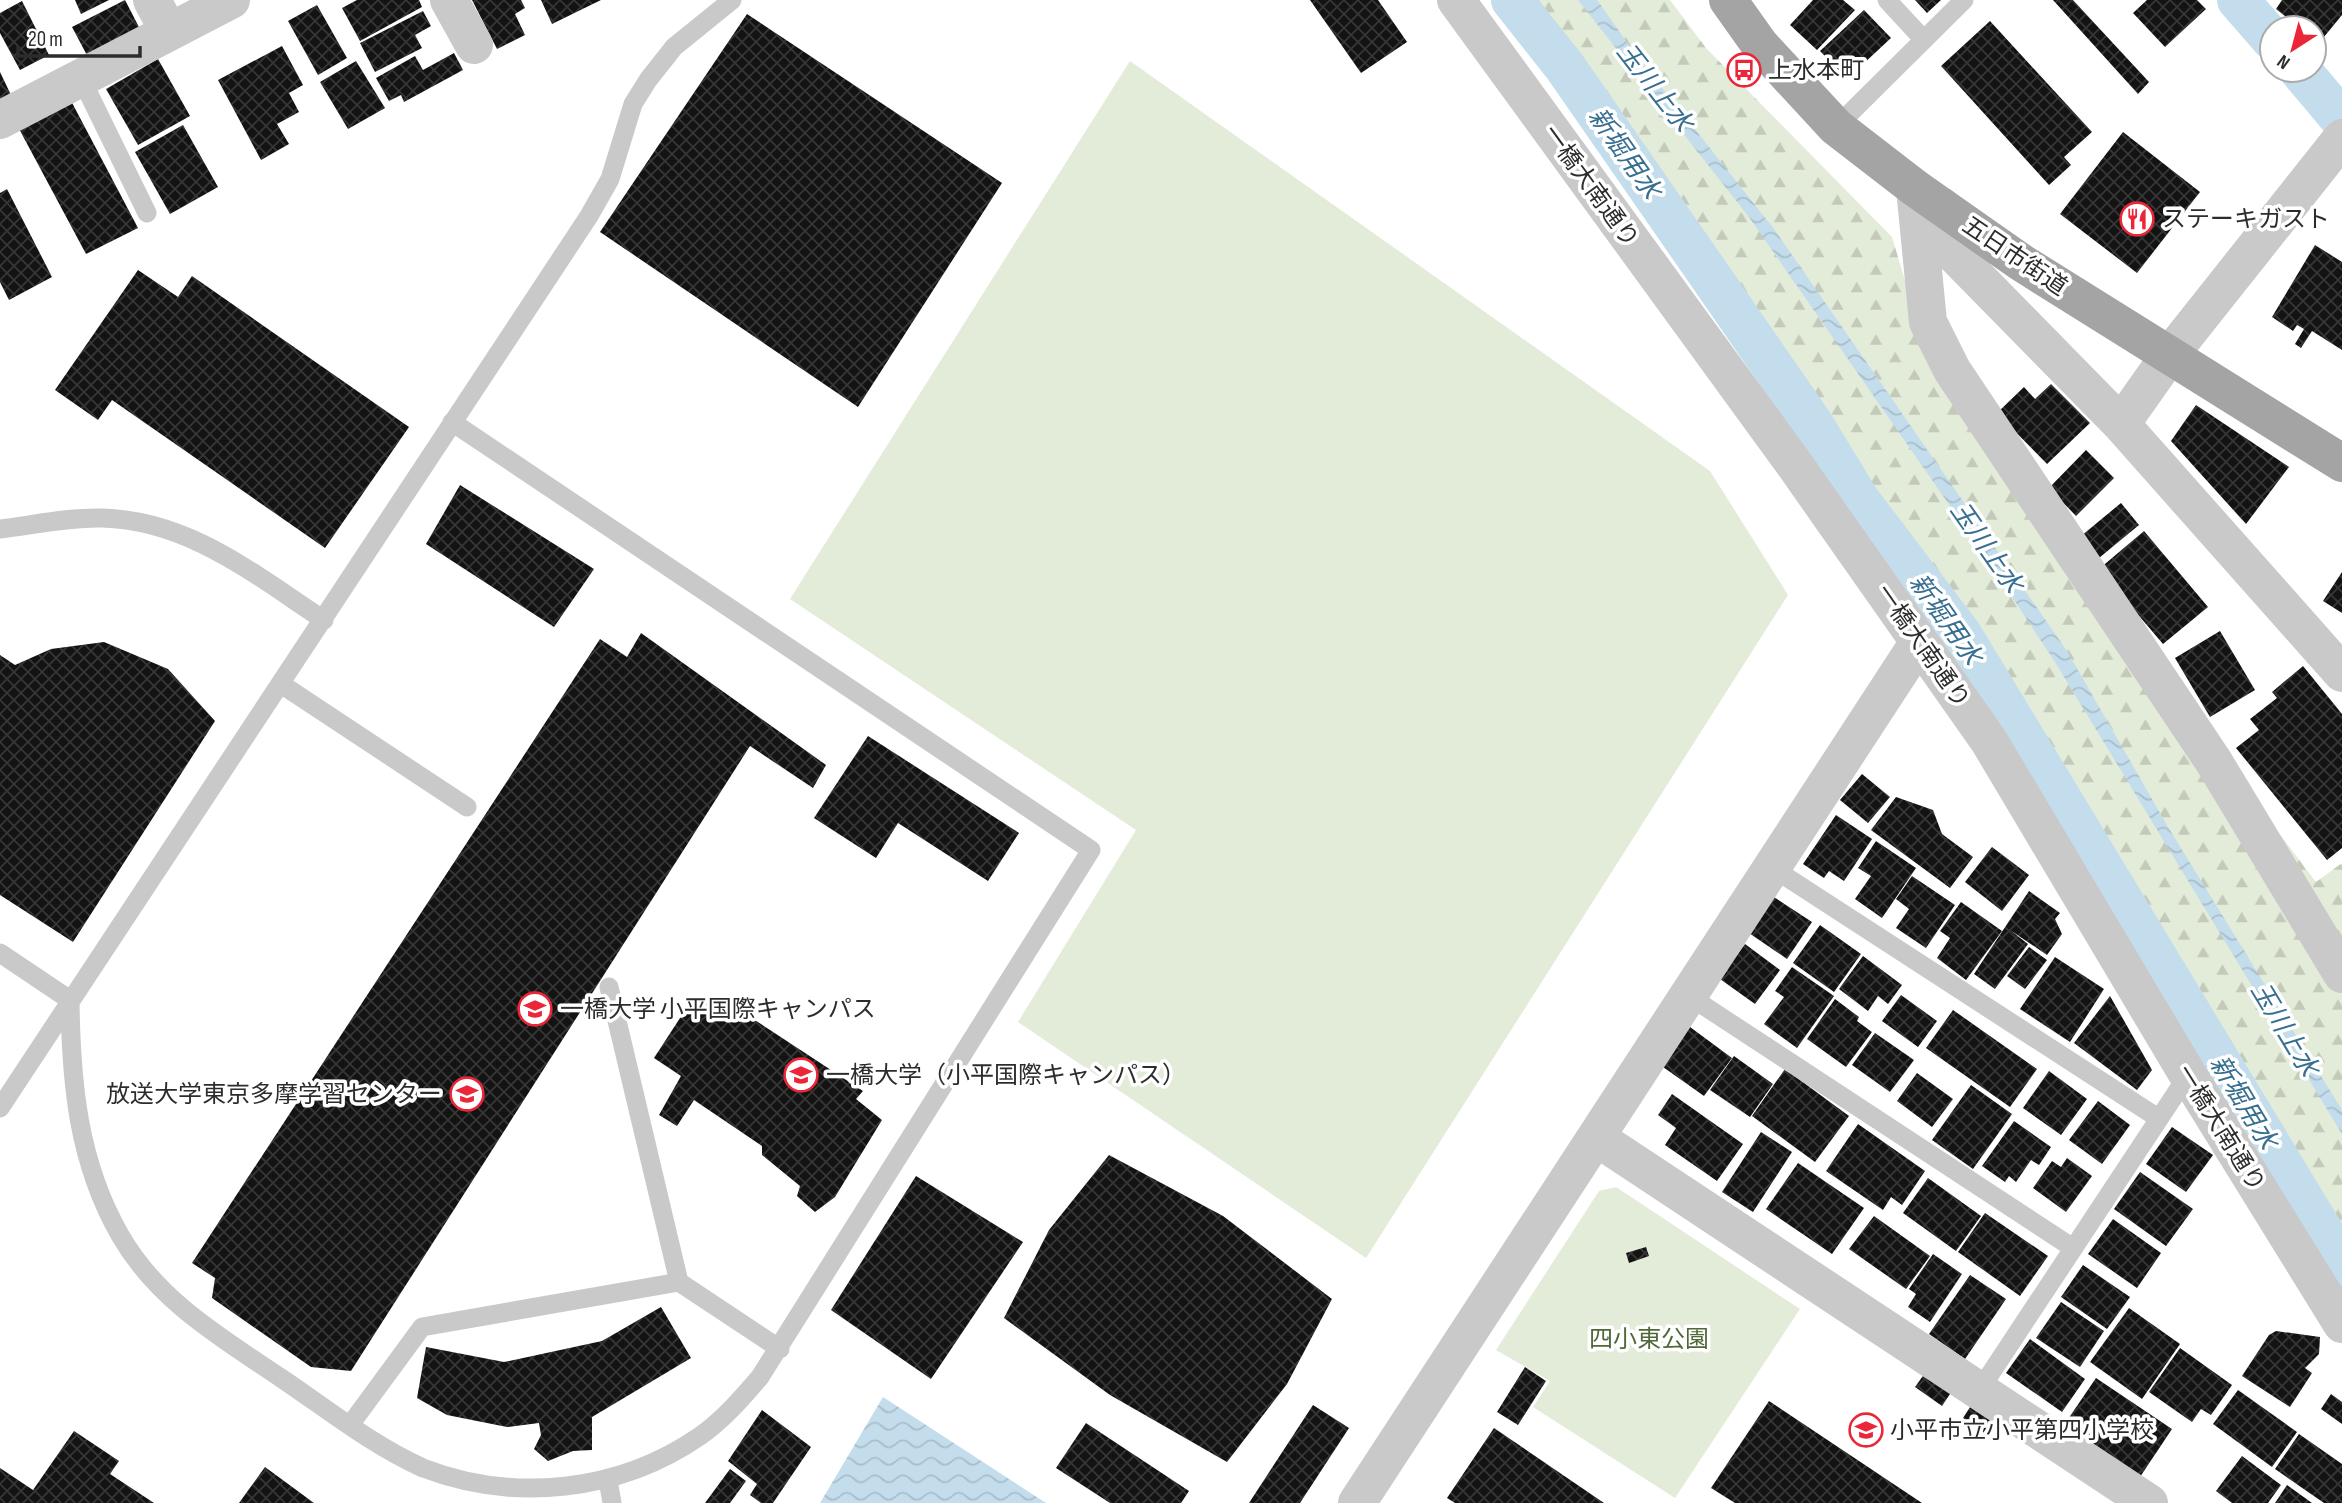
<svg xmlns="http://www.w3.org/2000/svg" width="2342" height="1503" viewBox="0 0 2342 1503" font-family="'Sofia Sans Condensed','Noto Sans JP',sans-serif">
<defs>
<pattern id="forest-firs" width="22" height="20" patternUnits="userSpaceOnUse" patternTransform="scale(1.75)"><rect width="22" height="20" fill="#e3ebd9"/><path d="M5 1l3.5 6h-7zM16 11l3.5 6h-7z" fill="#c3caba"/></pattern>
<pattern id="water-waves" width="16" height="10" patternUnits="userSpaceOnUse" patternTransform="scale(1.75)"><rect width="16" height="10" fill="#c4ddec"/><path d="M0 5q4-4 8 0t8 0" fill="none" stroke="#a9becb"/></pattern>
<pattern id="building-cross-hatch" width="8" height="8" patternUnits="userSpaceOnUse" patternTransform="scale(1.75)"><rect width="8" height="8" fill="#131313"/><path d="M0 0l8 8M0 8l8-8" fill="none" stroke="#363636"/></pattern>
</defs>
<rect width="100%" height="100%" fill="#fff"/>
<path fill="url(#forest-firs)" d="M1497,0H1670L1706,48L1892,237L1922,337L2053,536L2316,882L2342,863V1289L1942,636L1640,192Z"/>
<path fill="#e3ebd9" d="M1130,61L1710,471L1788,595L1366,1258L1018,1022L1136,830L790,599Z
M1616,1187L1800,1309L1675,1498L1533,1407L1550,1381L1496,1350L1599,1191Z"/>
<path fill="url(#water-waves)" d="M1578,0H1597L1636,55L1774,229L2067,651L2168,827L2342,1110V1134L2055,662L1987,559L1749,217Z
M883,1397L1046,1503H820Z"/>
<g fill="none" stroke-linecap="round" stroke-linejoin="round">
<path stroke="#c4ddec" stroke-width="42" d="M1512,0L1565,67L1701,263L1813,425L1858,499L1962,636L2342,1264
M2238,0L2272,39
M2300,70L2342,120"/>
</g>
<path fill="url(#building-cross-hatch)" d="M75,0H109L81,14Z
M125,0L141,31L89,59L72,27Z
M357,0H419L422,7L360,41L342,8Z
M472,0H521L525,8L515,14L525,35L497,49Z
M541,0H601L552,24Z
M1310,0H1378L1407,42L1361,73Z
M1813,0H1843L1855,10L1817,50L1790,25Z
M1915,0H1941L1927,13Z
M2053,0H2073L2149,82L2138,94Z
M2147,0H2197L2206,9L2165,47L2133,13Z
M2282,0H2342V15L2319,43L2314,39V28H2300L2276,9Z
M22,1L49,55L20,70L0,33V13Z
M317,5L347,58L318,75L288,21Z
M1864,10L1891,38L1847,79L1820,51Z
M423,11L431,26L415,35L422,48L375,72L360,43Z
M747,14L1002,183L858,407L600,232Z
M1990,21L2092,132L2064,157L2071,165L2049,185L1941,66Z
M282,46L303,85L289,93L299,112L277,124L289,144L261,160L218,80Z
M454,53L463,70L404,102L401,95L389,101L376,78L415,56L423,70Z
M158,59L190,116L138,145L106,89Z
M356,61L385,108L348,129L320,82Z
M0,72L11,95L0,100Z
M69,97L138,228L86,254L17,125Z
M183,125L218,187L170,214L135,152Z
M2123,132L2200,192L2137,273L2060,214Z
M7,189L52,277L9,300L0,282V193Z
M2315,245L2342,262V350L2312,331L2301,348L2295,344L2304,329L2297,325L2293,331L2272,317Z
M138,270L178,297L192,276L409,427L325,548L112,400L98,420L55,390Z
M2051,384L2090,423L2047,464L1997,413L2024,387L2035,399Z
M2196,405L2289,467L2246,524L2171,441Z
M2086,450L2114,478L2076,516L2049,488Z
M460,485L594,569L554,627L426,544Z
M2121,503L2139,525L2099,558L2081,536Z
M2144,531L2208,607L2163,644L2099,569Z
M2342,572V613L2323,601Z
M2220,631L2255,690L2210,717L2175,658Z
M641,633L826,765L813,788L750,746L351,1371L311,1367L212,1298L215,1278L192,1263L600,639L627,657Z
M104,642L168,669L215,721L73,942L0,895V655L15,665L51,649Z
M2303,666L2342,714V848L2327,860L2236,748L2259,730L2250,719L2277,698L2272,692Z
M868,736L1019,833L988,881L898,823L876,858L814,818Z
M1862,774L1890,797L1868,823L1840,800Z
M1896,797L1933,810L1942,834L1973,857L1950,888L1871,830Z
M1836,815L1872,839L1844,881L1829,871L1824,878L1803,864Z
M1876,841L1916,868L1882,918L1855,899L1871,876L1858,868Z
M1992,847L2029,875L2002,911L1965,882Z
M1912,876L1955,905L1926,948L1896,928L1909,909L1896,899Z
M2029,891L2060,913L2055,919L2062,934L2047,955L2010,930L2028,944L1995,989L1974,974Z
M1774,897L1812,922L1787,959L1749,933Z
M1961,902L2002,931L1966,980L1937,958L1950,938L1940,931Z
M1820,925L1861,954L1834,992L1793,963Z
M1745,944L1780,970L1755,1004L1720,979Z
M2029,947L2047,960L2025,989L2007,976Z
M1863,956L1902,985L1888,1004L1878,996L1868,1011L1839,989Z
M2055,957L2104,989L2070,1042L2020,1009Z
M1792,967L1834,996L1797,1048L1764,1024L1784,997L1775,991Z
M695,995L726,1017L732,1005L863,1091L856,1099L882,1120L835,1197L815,1212L797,1196L800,1186L762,1155V1146L694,1100L677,1126L659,1115L681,1076L654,1058Z
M1901,995L1937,1021L1918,1047L1882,1021Z
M2110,996L2152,1070L2137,1090L2074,1043Z
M1835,999L1859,1017L1857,1021L1872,1032L1846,1067L1807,1039Z
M1953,1010L2037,1069L2010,1107L1926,1048Z
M1690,1027L1732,1058L1704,1096L1663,1067Z
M1875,1033L1914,1060L1890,1092L1852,1065Z
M1734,1056L1773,1084L1750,1117L1710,1090Z
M1785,1069L1849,1116L1815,1162L1752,1116Z
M2049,1071L2087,1099L2061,1135L2023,1108Z
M1917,1073L1953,1099L1932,1127L1897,1101Z
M1971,1085L2012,1114L1973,1169L1932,1140Z
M1672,1094L1743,1144L1717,1181L1665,1145L1676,1128L1658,1115Z
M2098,1101L2130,1125L2102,1164L2069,1140Z
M2014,1121L2051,1147L2039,1165L2031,1160L2016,1182L2009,1176L2005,1182L1982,1166Z
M1858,1124L1925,1171L1902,1205L1891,1197L1883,1210L1826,1171Z
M2172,1127L2213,1155L2186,1192L2146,1164Z
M1761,1132L1792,1152L1753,1212L1722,1192Z
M1109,1155L1223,1216L1332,1299L1287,1384L1227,1462L1110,1395L1004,1318L1049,1230Z
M2067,1158L2092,1176L2066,1212L2033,1188L2052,1161L2061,1167Z
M1798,1163L1864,1208L1832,1254L1766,1209Z
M2140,1172L2193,1209L2166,1246L2114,1209Z
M916,1176L1023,1242L931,1379L831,1310Z
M1928,1178L1981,1216L1956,1251L1903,1213Z
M1985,1213L2048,1256L2020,1296L1958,1252Z
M1874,1216L1930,1256L1906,1289L1849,1249Z
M2113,1219L2161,1253L2137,1288L2088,1254Z
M1646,1247L1649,1256L1629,1263L1626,1253Z
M1933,1254L1962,1274L1930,1322L1908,1307L1916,1294L1909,1289Z
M2083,1265L2130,1297L2107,1329L2061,1297Z
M1970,1275L2006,1299L1965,1359L1929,1334Z
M2061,1302L2104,1331L2080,1367L2036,1338Z
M661,1307L691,1358L592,1417V1450L573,1451L548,1461L534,1449L541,1435L539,1423L507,1427L447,1415L417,1398L426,1347L504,1362L602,1341Z
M2129,1308L2180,1344L2142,1399L2090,1362Z
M2276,1331L2320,1337L2319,1354L2305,1368L2312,1373L2290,1407L2242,1376L2269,1335Z
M2030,1339L2085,1379L2062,1412L2006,1373Z
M2180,1348L2232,1385L2211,1415L2201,1409L2192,1422L2149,1392Z
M1525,1367L1546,1381L1518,1425L1497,1412Z
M1925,1373L1952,1391L1942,1406L1915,1387Z
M2096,1378L2172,1429L2140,1477L2064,1425Z
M2238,1390L2297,1432L2272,1467L2213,1424Z
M2331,1394L2342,1402V1424L2321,1409Z
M1769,1401L1922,1503H1735L1711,1488Z
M1972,1404L2002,1425L1996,1432L1990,1429L1987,1435L1963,1418Z
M1313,1405L1349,1428L1300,1503H1249Z
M762,1410L811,1447L773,1503H761L750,1495L757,1484L728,1461Z
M1086,1423L1189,1491L1181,1503H1110L1056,1468Z
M1494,1428L1604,1503H1455L1447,1498Z
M74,1431L119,1461L110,1474L154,1503H0V1468L33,1490Z
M2299,1434L2342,1464V1503H2324L2275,1469Z
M2242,1456L2281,1485L2268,1503H2232L2216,1491Z
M265,1467L314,1503H239Z
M730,1469L746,1481L730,1503H705Z
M2287,1485L2312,1503H2275Z"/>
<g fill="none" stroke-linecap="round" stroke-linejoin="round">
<path stroke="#c9c9c9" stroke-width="19" d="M1887,0L1924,40
M81,78L147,213
M1836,127L1964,0
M0,529C33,525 69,517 102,518C189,520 255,575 324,620
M281,684L467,807
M1771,867L2158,1118
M0,953L70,1000C71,1083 78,1162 120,1235C157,1300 220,1337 281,1378C327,1409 372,1445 423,1468C514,1503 619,1492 700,1436C723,1420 742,1398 760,1377L1091,850L452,422
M609,987L679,1282
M1689,996L2073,1248
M0,1108L589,216L610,179L633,104L648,80L674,47L732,0
M1979,1391L2188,1075
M350,1425L422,1327L679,1282L780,1349
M608,1480L612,1503"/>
<path stroke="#c9c9c9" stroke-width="38" d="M152,0L169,32
M449,0L474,45
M1456,0L1792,461L1989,741L2188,1075L2342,1324
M0,120L231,0
M2342,138L2169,356L2121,424L2342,673
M1915,188L1928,322L1952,370L2214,762L2342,974
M1941,206L1952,252L2121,424
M1597,1138L2149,1503
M1357,1503L1919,642"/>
<path stroke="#a4a4a4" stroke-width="38" d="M1728,0L1760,45L1836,127L1915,188L2022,263L2342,463"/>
</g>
<defs>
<symbol id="bus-ring" viewBox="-11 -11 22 22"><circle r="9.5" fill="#fff" stroke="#eb2638" stroke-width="1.5"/><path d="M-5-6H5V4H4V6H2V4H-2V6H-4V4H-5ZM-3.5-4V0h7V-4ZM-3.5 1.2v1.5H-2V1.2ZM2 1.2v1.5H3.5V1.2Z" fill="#eb2638"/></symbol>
<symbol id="restaurant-ring" viewBox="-11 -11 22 22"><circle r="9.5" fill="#fff" stroke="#eb2638" stroke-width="1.5"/><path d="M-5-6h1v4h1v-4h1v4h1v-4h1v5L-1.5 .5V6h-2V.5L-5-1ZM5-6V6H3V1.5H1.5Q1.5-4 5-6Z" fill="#eb2638"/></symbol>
<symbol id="university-ring" viewBox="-11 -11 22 22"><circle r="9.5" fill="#fff" stroke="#eb2638" stroke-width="1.5"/><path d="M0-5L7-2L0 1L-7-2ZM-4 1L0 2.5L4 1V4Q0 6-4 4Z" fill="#eb2638"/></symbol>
<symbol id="school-ring" viewBox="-11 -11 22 22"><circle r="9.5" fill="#fff" stroke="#eb2638" stroke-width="1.5"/><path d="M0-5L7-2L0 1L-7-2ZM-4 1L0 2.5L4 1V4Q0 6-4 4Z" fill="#eb2638"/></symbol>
</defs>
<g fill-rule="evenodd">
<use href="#bus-ring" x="1725" y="51" width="38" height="38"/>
<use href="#restaurant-ring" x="2118" y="200" width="38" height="38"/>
<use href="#university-ring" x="516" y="990" width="38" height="38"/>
<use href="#university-ring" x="782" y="1056" width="38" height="38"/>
<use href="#university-ring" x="448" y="1075" width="38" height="38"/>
<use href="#school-ring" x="1847" y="1411" width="38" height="38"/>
</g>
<g text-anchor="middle" stroke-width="7" stroke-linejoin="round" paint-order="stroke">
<g font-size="24" fill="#2c2c2c" stroke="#fff" text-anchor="start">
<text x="1768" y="78">上水本町</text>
<text x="2162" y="227">ステーキガスト</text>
<text x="560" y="1017">一橋大学 小平国際キャンパス</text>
<text x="826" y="1083">一橋大学（小平国際キャンパス）</text>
<text x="442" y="1102" text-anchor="end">放送大学東京多摩学習センター</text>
<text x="1890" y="1438">小平市立小平第四小学校</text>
</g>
<g font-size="24" fill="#2c2c2c" stroke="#fff">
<text transform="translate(1591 186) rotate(54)" y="8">一橋大南通り</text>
<text transform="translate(2015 256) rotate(34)" y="8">五日市街道</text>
<text transform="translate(1923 646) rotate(55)" y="8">一橋大南通り</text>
<text transform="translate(2221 1128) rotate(58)" y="8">一橋大南通り</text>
</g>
<g font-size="24" fill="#506939" stroke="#fff">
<text x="1649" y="1347">四小東公園</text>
</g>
<g font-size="26" font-style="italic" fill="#386f90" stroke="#fff">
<text transform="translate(1655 87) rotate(52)" y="9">玉川上水</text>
<text transform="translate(1625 153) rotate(55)" y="9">新堀用水</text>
<text transform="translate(1987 547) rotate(55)" y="9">玉川上水</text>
<text transform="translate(1946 619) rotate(55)" y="9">新堀用水</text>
<text transform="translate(2285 1029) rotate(59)" y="9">玉川上水</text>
<text transform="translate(2244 1102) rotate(59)" y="9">新堀用水</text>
</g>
</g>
<g transform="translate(2293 49) rotate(216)"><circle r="33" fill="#ffffff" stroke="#ababab" stroke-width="2"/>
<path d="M0-5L12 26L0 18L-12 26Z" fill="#eb2638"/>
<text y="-10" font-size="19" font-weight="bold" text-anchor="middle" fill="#2c2c2c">N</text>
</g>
<path d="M18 46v10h122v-10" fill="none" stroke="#2c2c2c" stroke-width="3.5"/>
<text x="28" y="46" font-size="21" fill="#2c2c2c" stroke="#ffffff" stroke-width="5" paint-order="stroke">20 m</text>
</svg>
